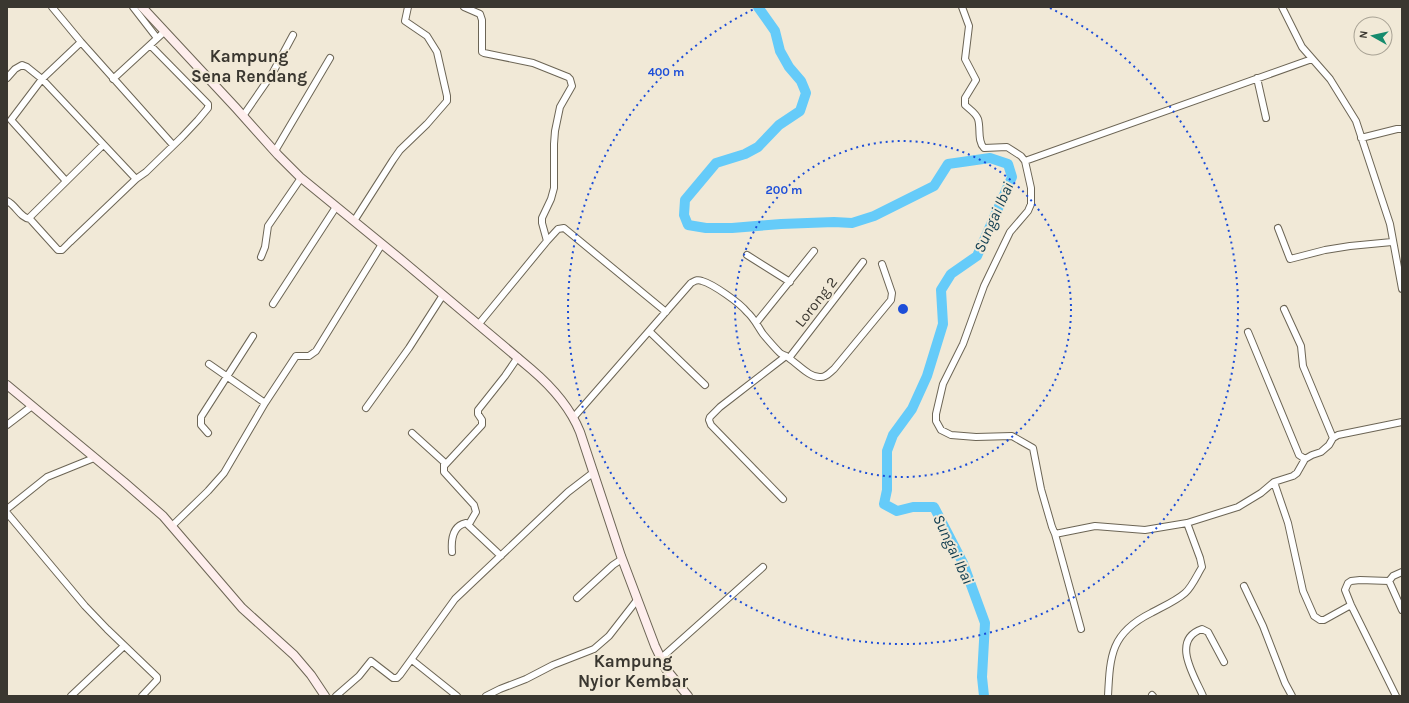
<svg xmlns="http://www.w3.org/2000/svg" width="1409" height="703" viewBox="0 0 1409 703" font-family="Karla,sans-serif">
<rect width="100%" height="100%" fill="#f1e9d7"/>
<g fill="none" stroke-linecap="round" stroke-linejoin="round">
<path stroke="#65cbf9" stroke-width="10" d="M758,7L775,31L780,51L789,67L801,81L806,93L800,111L779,125L758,147L745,154L716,163L685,200L684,215L688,225L706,228H732L781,224L834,222L852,223L874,216L934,186L948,164L990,158L1008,164L1012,177L977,256L951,274L941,290L943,324L927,376L912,409L893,435L887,451V490L884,504L897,511L913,507H934L963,563L985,623L982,677L984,696"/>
<defs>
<path id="street" d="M52,7L81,42L173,145
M133,7L157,38
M464,7L480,14L482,20V52L484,53L533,63L568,77L570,79L572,86L560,107L555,131L554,144V188L551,199L542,218V223L547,241L478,325
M962,7L969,26L965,59L976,80L965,98V105C969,109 976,113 978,119C981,128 977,141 984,148L1007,147L1021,156L1025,161L1031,188V204L1028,211L1010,232L984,286L963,344L943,384L936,414V421L941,430L951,435L976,437L1012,436L1033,448L1041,489L1052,527L1055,534L1081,629
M1282,7L1302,47L1330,79L1356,121L1390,224L1402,289
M7,78L15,69L22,65L27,67L42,79L136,179
M1257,78L1266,118
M113,79L164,32
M243,116L272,74L293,35
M1361,138L1397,129H1402
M103,145L30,217V219L58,250H62L70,242L136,179L146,172L182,137L198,120L208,108V104L150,45
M275,151L330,58
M1025,161L1312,59
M66,181L11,120L42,79L81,42
M7,201C16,205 20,218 30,219
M354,221L393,160L400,150L427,124L447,101V96L437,52L427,36L405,21L408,7
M1278,228L1290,259L1325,250L1350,246L1392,242
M547,241L558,229L564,228L666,312
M747,255L790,282
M261,257L265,247L268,226L301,178
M273,304L336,207
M1284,309L1301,346L1303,366L1333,438
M756,323L814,251
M649,331L705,385
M1248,332L1299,455L1305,459
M789,358L863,262
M209,364L265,403
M366,408L409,348L443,295
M573,418L691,283C695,281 697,279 702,281C713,284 740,303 747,312C754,318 758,327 763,334C768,340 774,347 780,353C783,355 787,356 790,359C799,365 810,378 821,377C827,377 830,372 834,369L891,300L892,293L882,264
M7,425L32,406
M208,433L201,425V417L253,336
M412,433L444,462V472L474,505L476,512L469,524
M445,465L482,425V420L478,414V410L505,376L518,357
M1274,482L1288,523L1303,591L1314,616L1320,620H1324L1351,605
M783,499L711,425L709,420L710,417L720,407L786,356
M7,509L47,477L94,458
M7,513L85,606L107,629L157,677V680L142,696
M172,526L208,491L224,473L265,403L294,359L296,356H309L316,351L382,244
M1055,534L1095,526L1145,530L1187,523L1238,507L1261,493L1274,482L1293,476L1297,473L1305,459L1312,455L1321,452L1329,445L1333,438L1338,435L1402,422
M452,552C451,540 452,526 466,523L501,556
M1402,572L1393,576L1389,581L1402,610
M1389,581L1360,580L1351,581L1348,583L1345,590L1351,605L1396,696
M1244,586L1263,626L1285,683L1292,696
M577,598L613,565L622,559
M660,659L763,567
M412,660L457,696
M1152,695L1153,696
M71,696L124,646
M336,696L359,676L371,661L393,678H397L400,675L455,599L568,492L594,472
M486,696L500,689L526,679L553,665L594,649L609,636L637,600
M1108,696C1110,655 1111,633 1151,613C1162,607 1176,601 1185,593C1192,587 1197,575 1202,567L1200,558L1187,523
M1203,696C1195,677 1170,640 1202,629L1208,632L1224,662"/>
<path id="secondary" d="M142,7L236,108L278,155L300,177L404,262L531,369C551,386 570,407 580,432L621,556L655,646L666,669L688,696
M7,385L124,482L163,516L242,608L294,655L311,675L325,696"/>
</defs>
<use href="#street" stroke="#6c6555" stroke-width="8"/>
<use href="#secondary" stroke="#6c6555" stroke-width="10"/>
<use href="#street" stroke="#fff" stroke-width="6"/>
<use href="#secondary" stroke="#feeeed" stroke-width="8"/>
</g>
<g fill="none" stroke="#1d4ed8" stroke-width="2" stroke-dasharray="2 4">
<circle cx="903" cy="309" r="168"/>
<path d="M1050 8A335 335 0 1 1 756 8"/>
</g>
<g text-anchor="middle" stroke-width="4" stroke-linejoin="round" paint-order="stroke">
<g font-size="15" fill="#3a3730" stroke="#f1e9d7">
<text transform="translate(816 302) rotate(-52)" y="5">Lorong 2</text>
</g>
<g font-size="16" font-style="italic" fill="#103d50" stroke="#f1e9d7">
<text transform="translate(993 217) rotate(-66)" y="6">Sungai Ibai</text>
<text transform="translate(954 549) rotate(65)" y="6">Sungai Ibai</text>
</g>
<g font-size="17" font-weight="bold" fill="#3a3730" stroke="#f1e9d7">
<text x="249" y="62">Kampung<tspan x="249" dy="20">Sena Rendang</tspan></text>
<text x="633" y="667">Kampung<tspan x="633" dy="20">Nyior Kembar</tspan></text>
</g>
</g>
<circle cx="903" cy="309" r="6" fill="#1d4ed8" stroke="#f1e9d7" stroke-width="2"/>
<g font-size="12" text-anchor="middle" font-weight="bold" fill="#1d4ed8" stroke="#f1e9d7" stroke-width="4" stroke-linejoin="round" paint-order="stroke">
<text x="666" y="76">400 m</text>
<text x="784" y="194">200 m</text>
</g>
<rect width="1409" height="703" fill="none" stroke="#3a3730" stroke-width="16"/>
<g transform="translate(1373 36) rotate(278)"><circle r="19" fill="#f1e9d7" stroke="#a8a294"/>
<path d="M0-3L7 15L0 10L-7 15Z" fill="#158b6d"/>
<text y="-6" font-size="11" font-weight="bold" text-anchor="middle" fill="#3a3730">N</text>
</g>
</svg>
